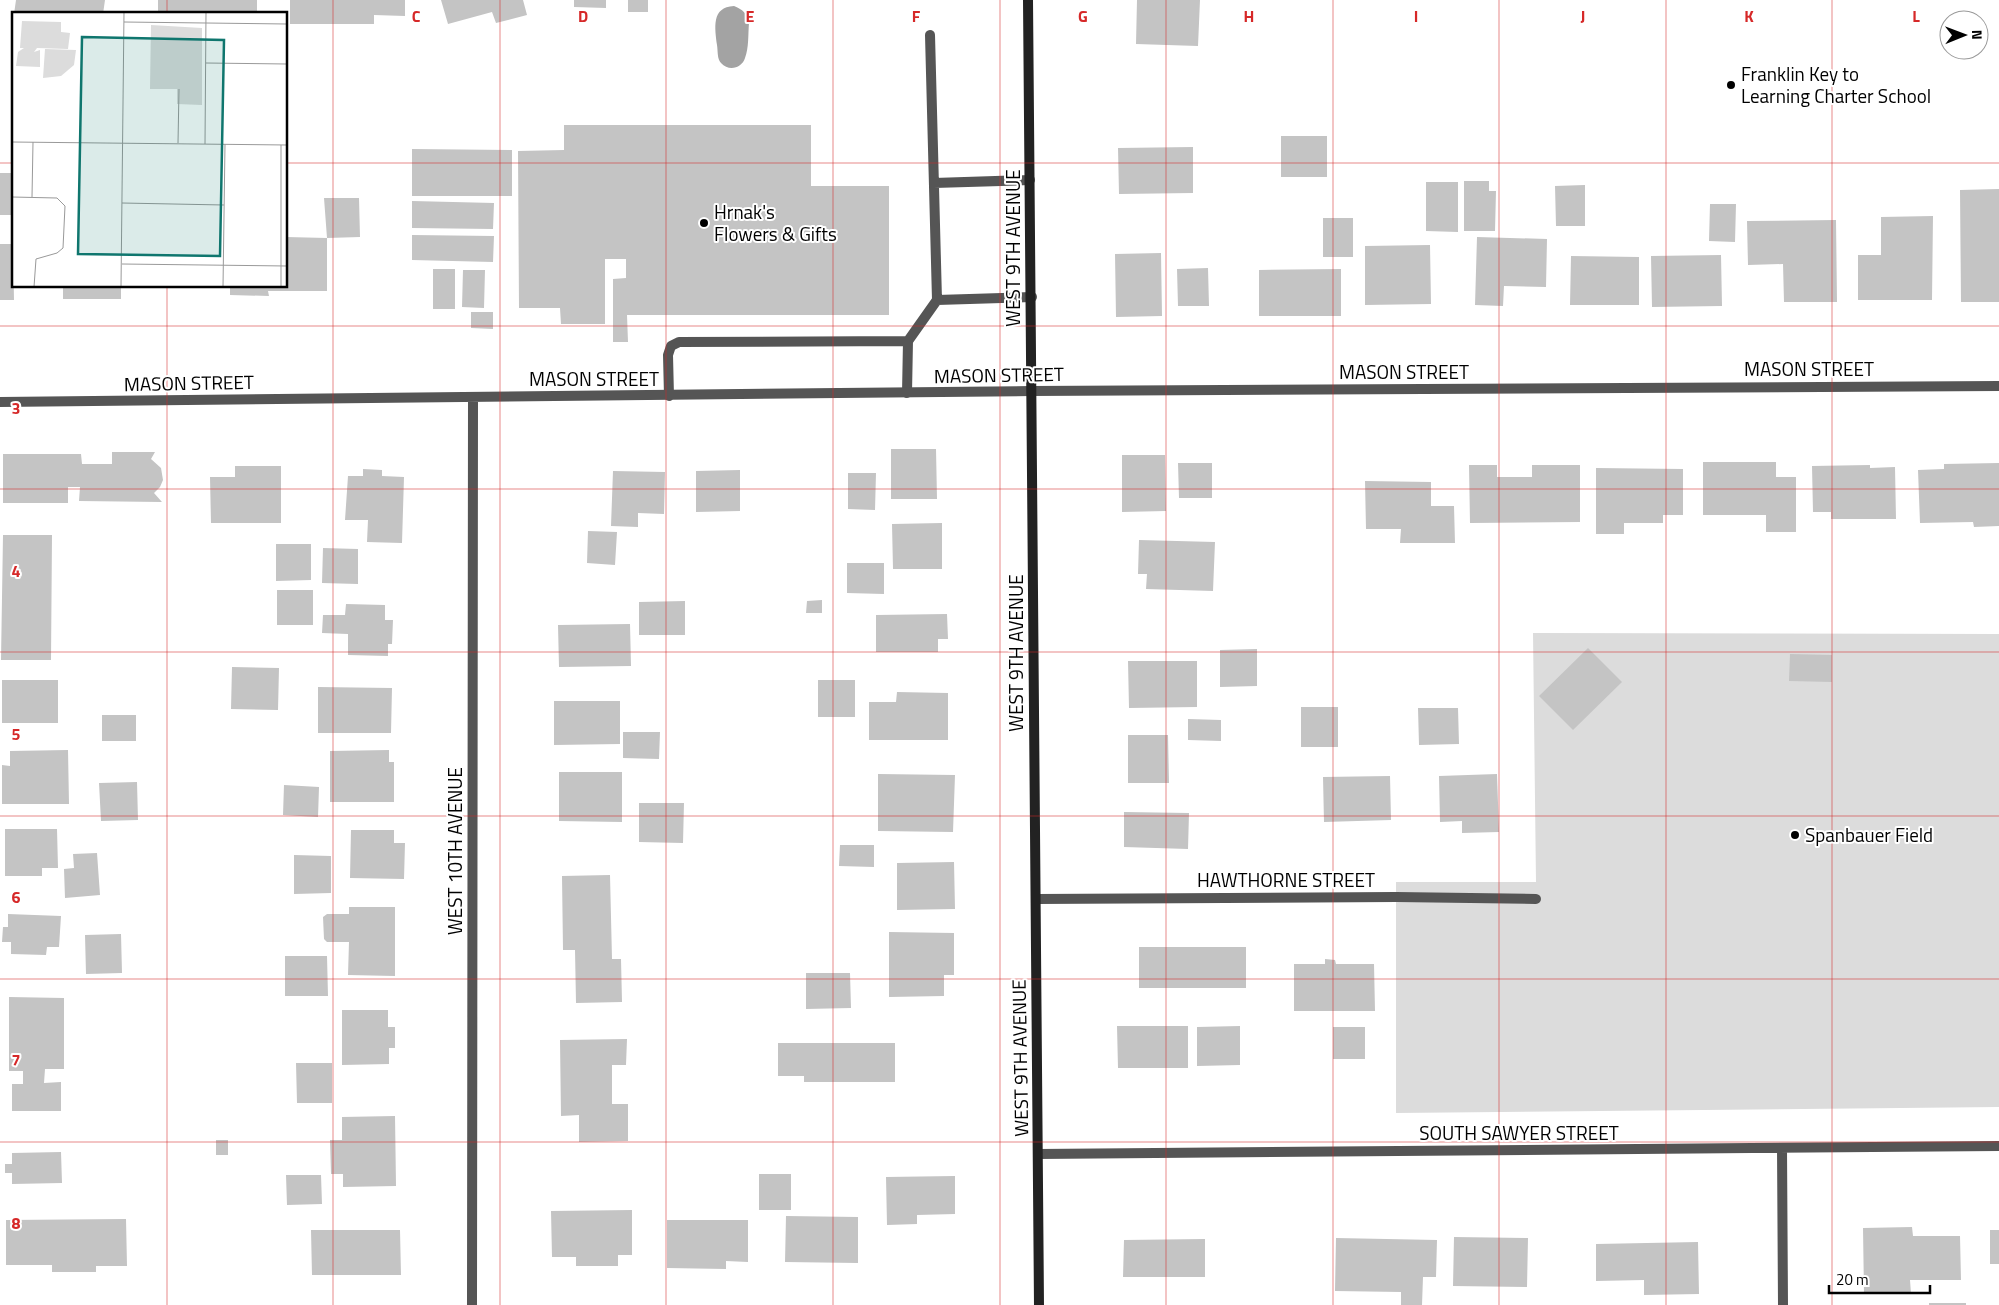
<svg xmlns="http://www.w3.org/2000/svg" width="1999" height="1305" viewBox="0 0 1999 1305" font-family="'Titillium Web',sans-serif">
<rect width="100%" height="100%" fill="#fff"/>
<path fill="#dcdcdc" d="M1533,633L1999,634V1107L1396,1113V882H1536Z"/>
<path fill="#a3a3a3" d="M734,6C742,9 748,14 749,23C748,34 749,48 745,58C742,68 729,72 721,63C717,59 718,51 717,45C715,28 711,7 734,6Z"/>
<path fill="#c4c4c4" d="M16,0H105L103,14H14Z
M158,0H257V14H158Z
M290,0H405V16L374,15V24H290Z
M441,0H523L527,15L496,23L492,12L448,24Z
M574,0H606V8L574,7Z
M628,0H648V12H628Z
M1137,0H1200L1198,46L1136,44Z
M564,125H811V186H889V315H627L628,342H613V279L626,278V259H605V324H561L560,308H519L518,151L564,150Z
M1281,136H1327V177H1281Z
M1193,147V193L1119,194L1118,148Z
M412,149L512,150V196H412Z
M0,173H14V215H0Z
M1464,181H1489V191H1496L1495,231H1464Z
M1426,182H1458V232L1426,231Z
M1585,185V226H1556L1555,186Z
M1999,189V302H1961L1960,190Z
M324,198H359L360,237L327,238V291H268L269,296L230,295V286H286V237L327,238Z
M412,201L494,203L493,229L412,228Z
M1710,204H1736L1735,242L1709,241Z
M1933,216L1932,300H1858V255H1881V217Z
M1323,218H1353V257H1323Z
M1836,220L1837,302H1784L1783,264L1748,265L1747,221Z
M412,235L494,236L493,262L412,260Z
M1477,237L1547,239L1546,287L1504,286L1503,306L1475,305Z
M0,244H13L14,300H0Z
M1430,245L1431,304L1365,305V246Z
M1161,253L1162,316L1116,317L1115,254Z
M1721,255L1722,306L1652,307L1651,256Z
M1571,256L1639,257V305H1570Z
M1208,268L1209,306H1178L1177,269Z
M433,269H455V309H433Z
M1341,269V316H1259V270Z
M463,270H485L484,308L462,307Z
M63,286H121V299H63Z
M471,312H493V329L471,328Z
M891,449H936L937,499H891Z
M112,452H155L151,459L161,468L163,480L160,487L154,493L162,502L79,501L80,487H68V503H3V454H81L82,464H112Z
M1122,455H1165L1166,511L1122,512Z
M1703,462H1776V477H1796V532H1766V515H1703Z
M1178,463H1212V498H1179Z
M1999,463V526L1974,527L1973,522L1920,523L1918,470L1944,469V464Z
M1469,465H1497V477H1532V465H1580V522L1470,523Z
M1870,465V468L1895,467L1896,519H1831V512H1813L1812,466Z
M235,466H281V523H211L210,477H235Z
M1596,468L1683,469V515H1663V523H1624V534H1596Z
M363,469L382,470V476L404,477L402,543L367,542L368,520H345L348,476H363Z
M740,470V511L696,512V471Z
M613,471L665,472L664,514L638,513V527L611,526Z
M848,473H876L875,510L848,509Z
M1365,481L1431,482V506H1454L1455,543H1400L1401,529H1366Z
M942,523V569H893L892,524Z
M588,531L617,532L615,565L587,563Z
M3,535H52L51,660H1Z
M1139,540L1215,542L1213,591L1146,589L1147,574H1138Z
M276,544H311V580L276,581Z
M323,548L358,549V584L322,583Z
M847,563H884V594L847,593Z
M277,590H313V625H277Z
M822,600V613H806L807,601Z
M685,601V635H639V602Z
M346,604L385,605V620H393L392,644H388V656L348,655V634L322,633L323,615H345Z
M947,614L948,639H938V652H876V615Z
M630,624L631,666L559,667L558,625Z
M1588,648L1622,682L1573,730L1539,696Z
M1257,649V686L1220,687V650Z
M1790,654L1832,655V682L1789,681Z
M1128,661H1197V707L1129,708Z
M232,667L279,668L278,710L231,709Z
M2,680H58V723H2Z
M818,680H855V717H818Z
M318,687L392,688L391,733H318Z
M897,692L948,693V740H869V702H896Z
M554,701H620V744L554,745Z
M1301,707H1338V747H1301Z
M1418,708H1458L1459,744L1419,745Z
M102,715H136V741H102Z
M1188,719L1221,720V741L1188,740Z
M623,732H660L659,759L623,758Z
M1128,735H1168L1169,783H1128Z
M68,750L69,804H2V765L10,766V751Z
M389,750V762H394V802H330V751Z
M559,772H622V822L559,821Z
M878,774L955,775L953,832L878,831Z
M1497,774L1499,832L1462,833V821L1440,822L1439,776Z
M1390,776L1391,820L1324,822L1323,777Z
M137,782L138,820L101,821L99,783Z
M284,785L319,787L318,817L283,815Z
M639,803H684L683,843L639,842Z
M1124,812L1189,813L1188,849L1124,847Z
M5,829H57L58,868H42V876H5Z
M351,830H394V843H405L404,879L350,878Z
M840,845H874V867L839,866Z
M97,853L100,895L65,898L64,869L74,868L73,854Z
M294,855L331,856V893L294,894Z
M954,862L955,909L897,910V863Z
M610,875L612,959H621L622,1002L576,1003L575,950H563L562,876Z
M349,907H395V976L348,975L349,942H327L324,939L323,917L327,914H349Z
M8,914L61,916L59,947H47L46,955L11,954V942H2L3,927H8Z
M889,932L954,933V975H944V996L889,997Z
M121,934L122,973L86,974L85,935Z
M1139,947H1246V988H1139Z
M285,956H327L328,996H285Z
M1325,959L1335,960L1336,964H1374L1375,1011H1294V964H1325Z
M806,973H850L851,1008L806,1009Z
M9,997L64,998V1069H45L44,1083L61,1082V1111H12V1084H23V1071H9Z
M342,1010H388V1027H395V1048H389V1064L342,1065Z
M1117,1026H1188V1068H1118Z
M1240,1026V1065L1197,1066V1027Z
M1333,1027H1365V1059H1333Z
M627,1039L626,1065H612V1104H628V1141L579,1142V1115L561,1116L560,1040Z
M778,1043H895V1082H804V1076H778Z
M296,1063H332V1103H297Z
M395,1116L396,1186L343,1187V1174H331L330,1140H342V1117Z
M216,1140H228V1155H216Z
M61,1152L62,1183L12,1184V1173H5V1164H12V1153Z
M759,1174H791V1210H759Z
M286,1175H321L322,1204L287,1205Z
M955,1176V1214L917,1215V1224L887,1225L886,1177Z
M632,1210V1255H618V1266H576V1257H552L551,1211Z
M786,1216L858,1217V1263L785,1262Z
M126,1219L127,1266H96V1272H52V1265H6V1220Z
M667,1220H748V1262L726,1261V1269L667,1268Z
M1912,1227L1913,1236H1960L1961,1280H1910L1911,1294H1864L1863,1228Z
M311,1230H400L401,1275H312Z
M1990,1230H1999V1264H1990Z
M1454,1237L1528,1238L1527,1287L1453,1286Z
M1336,1238L1437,1240L1436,1277H1423L1422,1305H1401V1292L1335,1291Z
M1205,1239V1277H1123L1124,1240Z
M1698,1242L1699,1294L1644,1295V1280L1596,1281V1244Z
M1929,1303H1966V1305H1929Z"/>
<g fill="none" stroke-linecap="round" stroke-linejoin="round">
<path stroke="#555" stroke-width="10" d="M930,35L937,300
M934,183L1030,180
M907,393L908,341L937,300L1032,297
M669,396L668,355L671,346L679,342L908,341"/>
<path stroke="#555" stroke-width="10" d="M0,402L1031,391L1999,386
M1036,899L1396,897L1536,899
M1782,1148L1783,1305
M1038,1154L1999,1146
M472,1305L473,397"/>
<path stroke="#222" stroke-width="10" d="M1028,0L1039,1305"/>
</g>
<path fill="none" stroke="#d62828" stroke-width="1" stroke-opacity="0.55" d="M167,0V14M333,0V1305M500,0V1305M666,0V1305M833,0V1305M1000,0V1305M1166,0V1305M1333,0V1305M1499,0V1305M1666,0V1305M1832,0V1305M0,163H14M286,163H1999M167,286V1305M0,326H1999M0,489H1999M0,652H1999M0,816H1999M0,979H1999M0,1142H1999"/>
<g fill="#000" stroke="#fff" stroke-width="2">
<circle cx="1731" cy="85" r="5"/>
<circle cx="704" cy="223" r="5"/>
<circle cx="1795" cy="835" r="5"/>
</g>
<g text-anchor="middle" stroke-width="4" stroke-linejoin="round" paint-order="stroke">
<g font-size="19" fill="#000" stroke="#fff" text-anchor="start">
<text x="1741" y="81">Franklin Key to<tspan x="1741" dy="22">Learning Charter School</tspan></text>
<text x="714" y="219">Hrnak's<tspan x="714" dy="22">Flowers &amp; Gifts</tspan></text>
<text x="1805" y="842">Spanbauer Field</text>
</g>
<g font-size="19" fill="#000" stroke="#fff">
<text transform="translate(1013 248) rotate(-90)" y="7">WEST 9TH AVENUE</text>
<text x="1809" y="376">MASON STREET</text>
<text x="1404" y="379">MASON STREET</text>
<text transform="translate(999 375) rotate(-1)" y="7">MASON STREET</text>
<text x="594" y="386">MASON STREET</text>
<text transform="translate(189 383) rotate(-1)" y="7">MASON STREET</text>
<text transform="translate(1016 653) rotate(-90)" y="7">WEST 9TH AVENUE</text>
<text transform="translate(455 851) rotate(-90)" y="7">WEST 10TH AVENUE</text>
<text x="1286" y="887">HAWTHORNE STREET</text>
<text transform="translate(1020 1058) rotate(-91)" y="7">WEST 9TH AVENUE</text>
<text x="1519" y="1140">SOUTH SAWYER STREET</text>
</g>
</g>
<g transform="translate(12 12)">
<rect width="275" height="275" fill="#fff"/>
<path d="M10,9L49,10V20L58,21L56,37L25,36L22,40L28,38V55L4,54L6,40L12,36H8ZM139,13L190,16V93L165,92V77H138ZM33,37L64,38L62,53L49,64L31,66Z" fill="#dcdcdc"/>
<path fill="none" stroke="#999" stroke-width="1" d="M112,10L275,12M194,51L275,52M0,130L275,133M166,131L167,77M193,132L194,0M0,185L45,186L53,194L51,236L45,241L24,247L22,275M20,185L21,130M110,191L212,193M110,252L275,254M109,275L112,0M211,275L213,132M269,275V133"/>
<path fill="#0f766e" fill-opacity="0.15" stroke="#0f766e" stroke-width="2.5" d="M70,25L212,28L208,244L66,242Z"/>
<rect width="275" height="275" fill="none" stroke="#000" stroke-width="2.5"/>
</g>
<g font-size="16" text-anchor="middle" font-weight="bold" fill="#d62828" stroke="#fff" stroke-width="4" stroke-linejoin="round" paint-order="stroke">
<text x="416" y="22">C</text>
<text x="583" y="22">D</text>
<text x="750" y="22">E</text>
<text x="916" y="22">F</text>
<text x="1083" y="22">G</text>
<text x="1249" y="22">H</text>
<text x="1416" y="22">I</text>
<text x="1583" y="22">J</text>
<text x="1749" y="22">K</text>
<text x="1916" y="22">L</text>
<text x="16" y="414">3</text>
<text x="16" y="577">4</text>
<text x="16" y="740">5</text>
<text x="16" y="903">6</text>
<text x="16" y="1066">7</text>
<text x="16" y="1229">8</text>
</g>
<g transform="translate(1964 35) rotate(89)"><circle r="24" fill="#ffffff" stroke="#999999"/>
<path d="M0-4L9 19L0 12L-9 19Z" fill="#000000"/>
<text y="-8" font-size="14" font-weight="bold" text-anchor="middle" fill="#000000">N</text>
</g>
<path d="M1829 1285v8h101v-8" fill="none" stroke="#000000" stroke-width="2.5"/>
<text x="1836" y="1285" font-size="15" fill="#000000" stroke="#ffffff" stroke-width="4" paint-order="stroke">20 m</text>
</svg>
